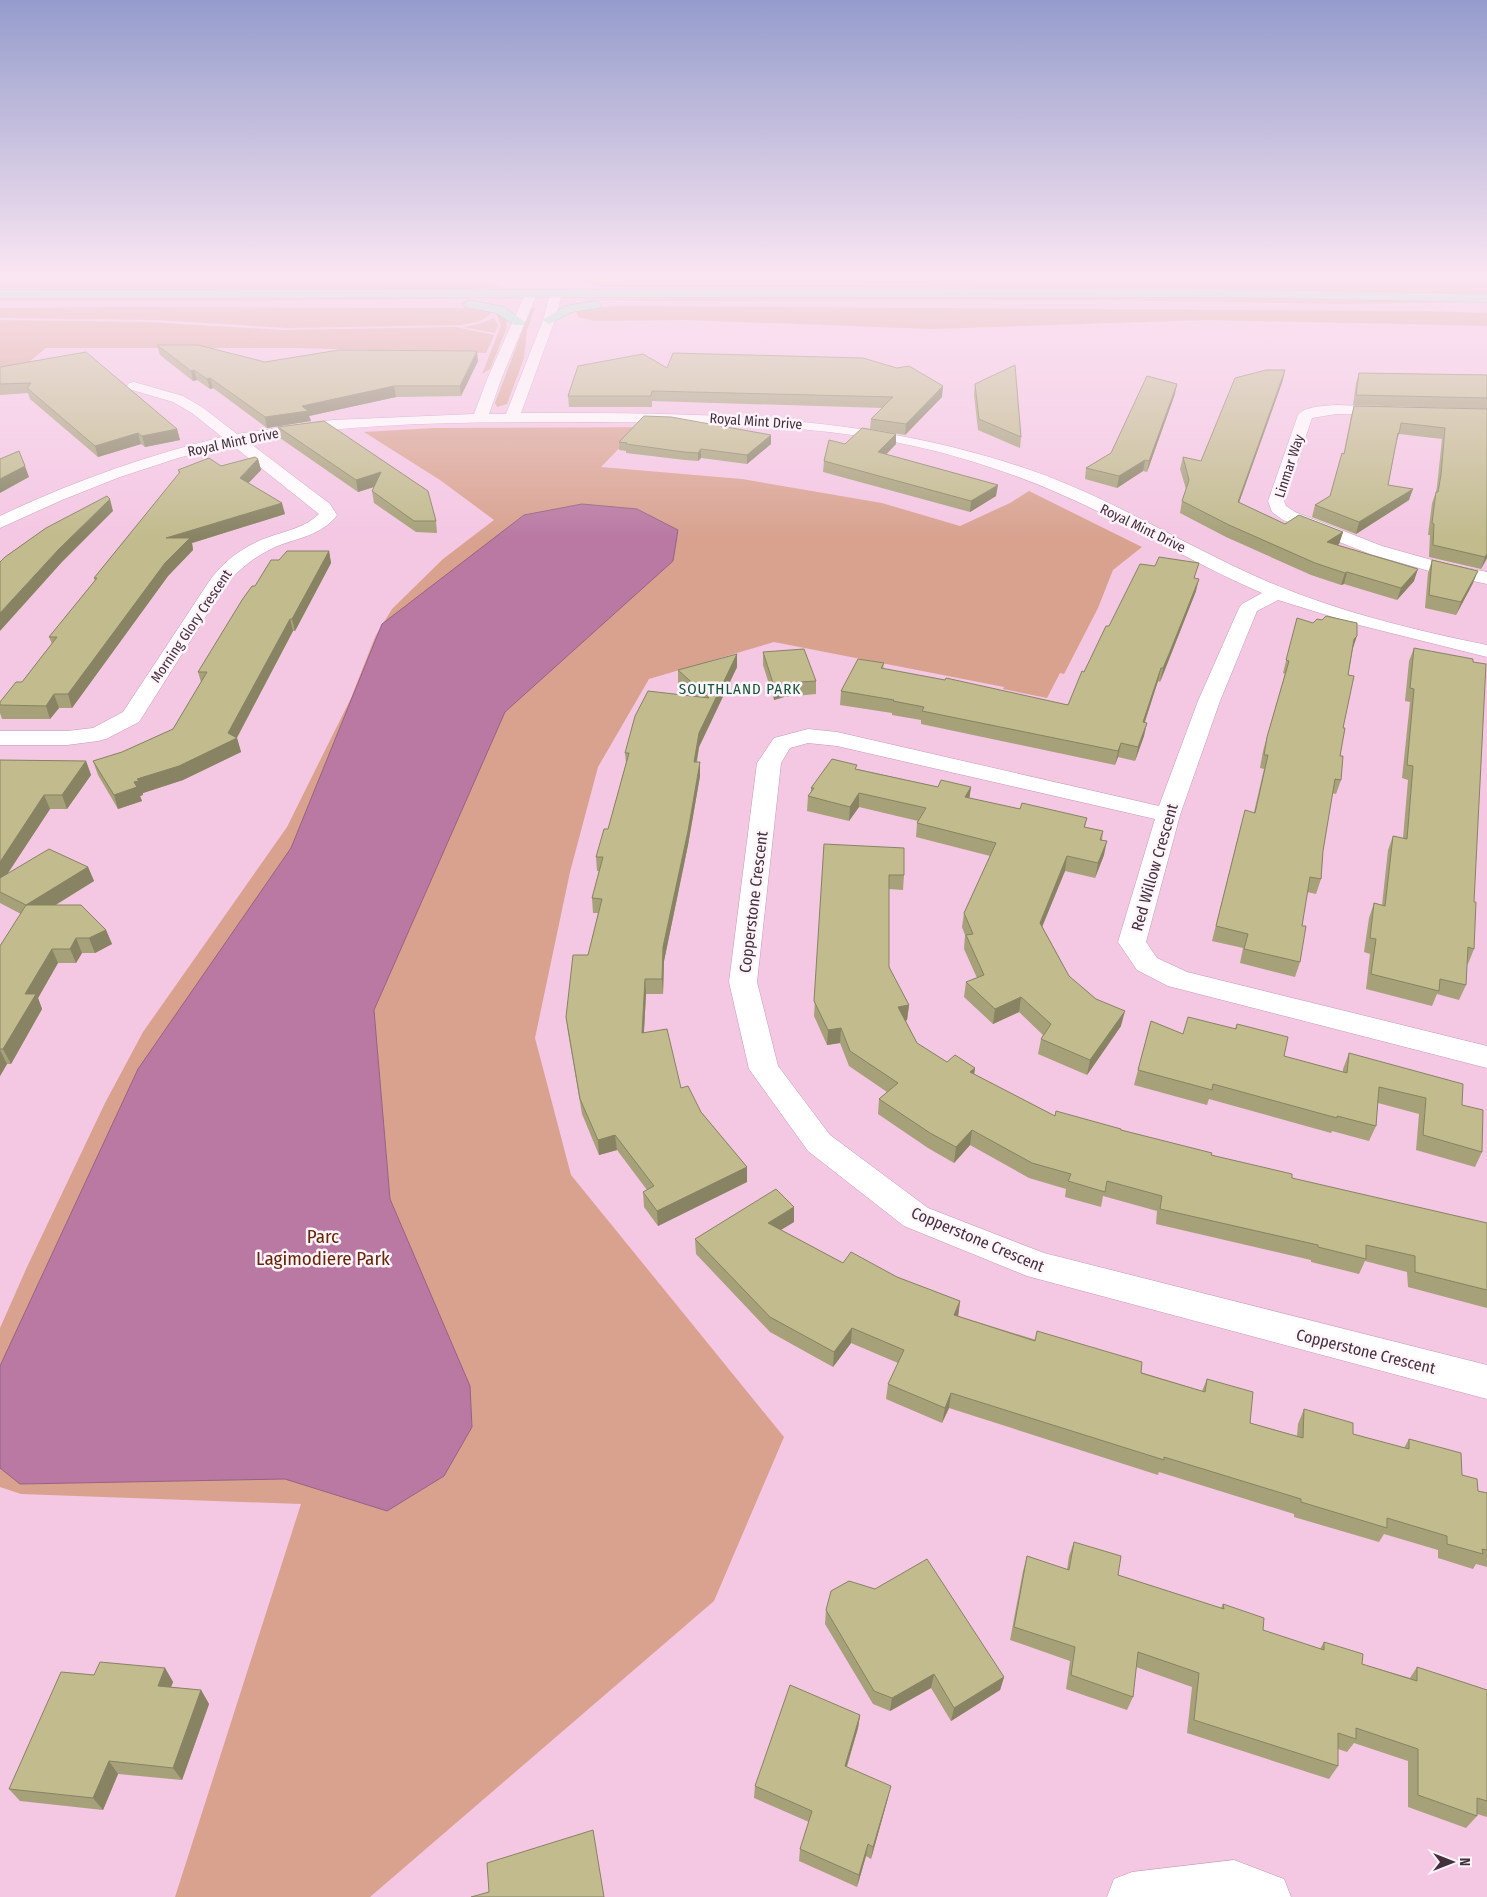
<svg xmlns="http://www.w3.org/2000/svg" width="1487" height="1897" viewBox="0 0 1487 1897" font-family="'Fira Sans Condensed',sans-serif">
<rect width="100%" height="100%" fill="#f4c7e3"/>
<path fill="#d8a28f" d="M1487,273V294L1169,288L605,287L580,282L572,274Z
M0,282H489L504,287L466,290L0,288Z
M1159,295L1487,301V302L1341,304L1105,300L665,301L564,299Z
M0,298L513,297L514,298L221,301H0Z
M621,306L1425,311L1487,313V326L1207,320L931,329L685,320L594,321L578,317L576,311L600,307Z
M126,307L467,308L492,311C486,322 471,323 460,325L288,328L157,320L0,318V308Z
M531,308H535L527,330L524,358L507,404L497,407L495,403Z
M496,313L506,319L507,327L490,369L482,374L501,326Z
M494,318L498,325L495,333L463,327L479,324Z
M0,320L147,322L282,330L456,327L494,335L486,353L297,348H46L0,386Z
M670,427L632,435L601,467L742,479L882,503L960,526L1010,503L1029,491L1142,547L1113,570L1098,608L1064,674L1060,673L1047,698L1003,689L1004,687L774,642L649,679L598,767L570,872L535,1038L571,1175L784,1437L714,1601L370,1897H175L301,1504L21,1494L0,1487V1328L27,1267L105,1103L143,1032L287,827L351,698L375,637L392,609L443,559L494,520L440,480L364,432L434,428Z"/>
<path fill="#b979a2" stroke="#966383" d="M582,504L637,509L678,530L673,561L505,712L374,1010L390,1199L470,1386L472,1427L444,1476L387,1511L285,1479L20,1484L0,1468V1366L138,1069L291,848L382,624L524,515Z"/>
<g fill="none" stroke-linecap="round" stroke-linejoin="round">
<defs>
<path id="minor" d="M531,290L537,294L502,377L489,414H506L543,320L550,294L556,290L562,294L555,320L521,413C699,413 865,412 1036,472C1112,499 1181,543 1255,576C1328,609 1408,629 1487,645V657L1359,625L1278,600L1257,611L1220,701L1180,815L1146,942L1157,958L1187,972L1487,1046V1068L1168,986L1137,970L1118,942L1155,819L837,746L808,743L790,748L781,763L757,982L778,1066L830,1135L928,1208L1044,1253L1487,1365V1399L1027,1276L904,1226L808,1151L749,1069L729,982L757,763L774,738L808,729L837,732L1159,806L1198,701L1239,608L1242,604L1262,593C1192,563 1128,523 1058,493C1031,481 1003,471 974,462C846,421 706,423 572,422C464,422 354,422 247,441L330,504L337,515C322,536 295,538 273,548C254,557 238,570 225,586L139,722L106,739L98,741L67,745H0V731H67L93,728L123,712L208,583C222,562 245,545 269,537C286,531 306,527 319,514L231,444L178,458L120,477L62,500L0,528V516C71,482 145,456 222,437L192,413L173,402L129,389L127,386L129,383L134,382L183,396L202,407L237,434L333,420L474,414L488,377L525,294Z
M1336,405L1391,407L1396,408L1398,411L1396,414L1391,415L1336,414L1312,418L1284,501L1286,506L1295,512L1382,546L1446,564L1487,572V584L1436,573L1370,554L1283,520L1272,512L1268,501L1298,415C1305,406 1325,406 1336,405Z
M1234,1860L1284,1879L1291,1897H1107L1114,1879L1132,1872Z"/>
<path id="primary" d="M1211,289L1487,294V302L1211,297L0,298V290Z
M469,300L504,307L525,322L524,325H514L496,313L465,307L463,304Z
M595,301L599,302L601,305L599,308L572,312L549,324L543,320L565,306Z"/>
</defs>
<use href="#minor" stroke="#c69bb5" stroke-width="1"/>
<use href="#primary" stroke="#48ac83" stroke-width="1"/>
<use href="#minor" fill="#fff" fill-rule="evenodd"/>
<use href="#primary" fill="#93f5cb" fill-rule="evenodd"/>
</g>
<path fill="#a6a179" d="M157,345L265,362L478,361L461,396L396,397L309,416L311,421L267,428L213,388L210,389L197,380L193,381L160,355Z
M0,367L177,429L180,440L145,447L141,444L98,457L30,399L28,393L0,395Z
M667,368L942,397L905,435L870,429L871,419L882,408L652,401V407H569L568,396Z
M1359,373L1487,375V409L1353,405L1356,383Z
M1283,380L1239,502L1285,524L1343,532L1339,544L1338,545L1414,581L1397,600L1344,584L1341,585L1311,575L1226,537L1180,513L1182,501L1186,489L1180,469L1183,457L1201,461Z
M975,384L1021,437L1020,448L978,430L974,395Z
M1175,394L1147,472L1143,471L1117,488L1085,479L1086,468L1111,453Z
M1354,406L1487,409V558L1481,569L1429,557L1430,535H1428L1432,503L1436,492L1437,486L1442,439L1399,434L1396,445L1388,485L1409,500L1356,534L1312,517L1315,505L1330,496L1344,454L1351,416Z
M278,427L436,521L437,533L416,532L374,503L372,491L374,487L358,492L280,438Z
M619,442L771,444L747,464L701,458L698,461L685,460L626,453V451L619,450Z
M845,444H896L886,454L996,496L970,512L823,472L824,461Z
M258,459L261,470L248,483L285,514L192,543L193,550L168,576L72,708H59L50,719H2L0,713V702L22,682L52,644L49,637L95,581L94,578L179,474L178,470L221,466Z
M329,551L331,563L295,631H293L237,738L241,752L183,780L143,793V795L140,796L142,801L118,809L98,775L93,761L122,752L173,729L201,682L198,672L255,586L279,560Z
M1432,560L1473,583L1456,615L1425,608L1428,573Z
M1196,578V591L1166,667L1160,682L1158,681L1145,722L1144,736L1135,761L1118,757L1115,765L921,724V720L892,715V713L840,705L841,691L884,663L883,669L1068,705L1084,672L1109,626Z
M1297,618L1353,648L1348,675L1340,756L1341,780L1336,794L1332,793L1323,851L1321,879L1316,894L1307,892L1302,926L1300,962L1295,977L1240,963L1243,948L1212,941L1241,825L1254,812L1264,769L1260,768L1263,751L1285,674L1283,673Z
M1414,648L1474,902V949L1468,964L1467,963L1466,985L1459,1000L1437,994L1432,1006L1366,989L1370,954L1364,952L1369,918L1374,903L1382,905L1388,850L1393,836L1403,838L1408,780L1402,778L1410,702L1405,701L1409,661Z
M763,652L816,681V694L784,697L774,700L763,665Z
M737,654V667L699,747L697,762L700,776L688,845L664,961L663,994H646L644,1032L681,1088L747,1167V1182L658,1226L644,1207L643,1192L647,1190L617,1150L599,1155L582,1114L568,1032L566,1017L588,955L598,913H593L592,898L599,871H597L596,857L608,829L626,763L625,753L692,696L678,684V670Z
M0,760L86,761L91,775L67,809H50L8,873L88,867L94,881L56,905L106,930L112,944L95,953H82L76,963H58L38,998L42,1009L11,1064H7L0,1076V946L21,914L0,903Z
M857,769L938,787H971L969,798L1020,809L1087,818L1085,827L1103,831L1102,840L1104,855L1095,878L1065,871L1042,926L1069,976L1121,1026L1087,1075L1038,1054L1041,1039L1043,1035L1019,1012L993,1024L964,997L966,982L977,978L964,949L965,935L962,927L964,913L990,856L916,837L917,823L918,821L859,807L849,821L807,811L808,796L811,792V788Z
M824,844L904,875L903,890L889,889V967L909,1005L907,1020L906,1021L917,1043L947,1062L975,1068L974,1074L1055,1116L1121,1130L1292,1178L1487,1290V1308L1408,1287L1407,1272L1365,1261L1359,1274L1311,1262V1260L1156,1224L1157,1211L1103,1196L1101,1207L1065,1197L1066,1189L1029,1178L970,1145L954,1163L928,1148L878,1114L879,1099L887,1092L849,1066L840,1043L827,1045L814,1016Z
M1151,1021L1183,1034L1235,1029L1237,1024L1284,1056L1343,1072V1069L1349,1053L1462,1105L1482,1152L1475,1167L1416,1150L1419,1114L1378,1103L1376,1126L1369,1141L1332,1131L1331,1133L1209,1099L1207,1105L1134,1085Z
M794,1222L781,1230L843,1263L897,1277L960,1301L958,1316L1202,1391L1207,1379L1250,1423L1297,1436L1298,1424L1304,1409L1353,1434L1404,1448L1409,1439L1462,1475L1478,1491L1487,1493V1567L1476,1564L1473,1569L1438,1558V1550L1384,1534L1379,1542L1294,1517V1514L1159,1472L1158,1475L949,1408L942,1423L886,1399L888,1384L898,1363L851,1343L833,1367L770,1332L696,1254L695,1239Z
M1074,1542L1118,1575L1221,1608L1223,1604L1263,1630L1320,1649L1324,1642L1362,1664L1410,1678L1417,1667L1487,1690V1817L1477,1814V1816L1466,1828L1408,1807V1761L1354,1743L1347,1752L1338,1749V1766L1329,1779L1187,1733L1192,1687L1136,1667L1133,1697L1127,1710L1066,1689L1070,1661L1010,1640L1023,1571L1027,1556L1067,1570L1069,1556Z
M826,1610L1004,1677L1000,1690L951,1721L931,1688L890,1711L873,1704L825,1624Z
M165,1668L173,1682L171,1687L201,1690L209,1704L182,1780L118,1774L103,1810L20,1801L9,1789L94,1675Z
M860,1715L858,1728L847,1767L888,1798L871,1859L866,1856L857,1887L799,1861L800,1849L809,1822L754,1798L755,1786Z"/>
<path fill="#878363" d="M477,351L478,361L461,396L460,386Z
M194,370L197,380L193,381L191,371Z
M1285,370L1283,380L1235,514L1238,502Z
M210,378L213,388L210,389L207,379Z
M1177,384L1175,394L1147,472L1149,461Z
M394,386L396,397L309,416L311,421L267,428L265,417L302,406Z
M943,386L942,397L905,435L906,424Z
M177,429L180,440L145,447L142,436Z
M138,433L141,444L98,457L95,446Z
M896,434V444L878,463V452Z
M771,435V444L747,464V455Z
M701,449V458L698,461V453Z
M258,459L261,470L242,490L240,478Z
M1145,460L1143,471L1117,488L1119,476Z
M25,466L29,477L0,493V479Z
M381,472L383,484L358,492L356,480Z
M998,485L996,496L970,512L971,501Z
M1413,489L1409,500L1356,534L1359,522Z
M110,499L113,511L62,562L0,631V613L58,550Z
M282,503L285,514L192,543L193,550L168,576L72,708L68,694L166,538Z
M1343,532L1339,544L1324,554L1327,542Z
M329,551L331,563L295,631L292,619Z
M1487,554V558L1481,569L1485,557Z
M1418,569L1414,581L1397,600L1401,588Z
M1478,571L1473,583L1456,615L1461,602Z
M1347,572L1344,584L1341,585L1345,573Z
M1199,579L1196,591L1166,667L1160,682L1163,668Z
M290,619L293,631L236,739L237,738L241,752L183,780L143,793V795L140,796L142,801L118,809L114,795L134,782L137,779L228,733Z
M1357,636L1353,648L1350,652L1354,639Z
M737,654V667L699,747L694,775V762L699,733Z
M1161,668L1158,681L1140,736L1143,722Z
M784,683V697L774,700V686Z
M54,694L59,708L50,719L46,706Z
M1147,723L1144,736L1135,761L1138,747Z
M1121,743L1118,757L1115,765L1118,751Z
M86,761L91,775L67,809L62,795Z
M700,762V776L688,845L664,961L663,994L662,979L663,947Z
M971,787L969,801L965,797Z
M859,793V807L849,821L850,807Z
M44,795L50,809L0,885V862Z
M1107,841L1104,855L1095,878L1098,863Z
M1067,856L1065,871L1038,937L1040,923Z
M88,867L94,881L32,919L26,905Z
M106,930L112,944L95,953L89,938Z
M76,938L82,953L76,963L70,949Z
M52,949L58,963L38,998L42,1009L11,1064L3,1049L25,994Z
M645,979L646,994L643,1048L642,1033Z
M1021,997L1019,1012L993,1024L995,1009Z
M909,1005L907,1020L897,1022L898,1007Z
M1125,1011L1121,1026L1087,1075L1090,1060Z
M841,1028L840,1043L827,1045L828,1030Z
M0,1050L7,1064L0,1076Z
M975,1068L973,1083L970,1072Z
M972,1130L970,1145L954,1163L956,1147Z
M615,1135L617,1150L599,1155L598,1140Z
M747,1167V1182L658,1226L657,1211Z
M794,1207V1222L767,1238L768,1223Z
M960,1301L958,1317L954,1315Z
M852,1328L851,1343L833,1367L834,1352Z
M951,1393L949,1408L942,1423L945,1408Z
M165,1668L173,1682L166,1699L158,1686Z
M934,1674L931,1688L890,1711L892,1698Z
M1004,1677L1000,1690L951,1721L954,1708Z
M201,1690L209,1704L182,1780L173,1768Z
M860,1715L858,1728L843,1778L845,1766Z
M109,1761L118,1774L103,1810L93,1798Z
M891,1786L888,1798L871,1859L873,1847Z
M868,1844L866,1856L857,1887L859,1875Z"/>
<path fill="#c1bb8d" stroke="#878363" d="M157,345H198L265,362L339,350L477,351L460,386H394L302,406L308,411L265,417L210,378L207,379L194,370L191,371Z
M86,352L177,429L142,436L138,433L95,446L27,388L31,383L0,384V367Z
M673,353L863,358L897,368L909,366L943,386L906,424L871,419L893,397L652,391L651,396H568L578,366L643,354L667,368Z
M1015,365L1021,437L979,419L975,384Z
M1266,370H1285L1238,502L1285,524L1299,515L1343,532L1327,542L1418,569L1401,588L1347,572L1345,573L1315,563L1229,525L1182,501L1189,480L1183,457L1201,461L1235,378Z
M1359,373L1487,375V398L1356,395Z
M1147,376L1177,384L1149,461L1145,460L1119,476L1086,468L1111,453Z
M1354,406L1487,409V554L1485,557L1433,545L1434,524L1432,523L1436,492H1438L1441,475L1445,428L1401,423L1399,434L1398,433L1388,485L1413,489L1359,522L1315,505L1330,496L1342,453L1344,454Z
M644,416L671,417L771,435L747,455L701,449L698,453L684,452L626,444L627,443L619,442Z
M324,421L428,491L436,521H414L372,491L381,472L356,480L278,427Z
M862,428L896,434L878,452L998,485L971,501L824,461L829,440L845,444Z
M19,451L25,466L0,479V459Z
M255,457L258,459L240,478L282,503L166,538H190L165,563L68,694H54L46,706L0,705V702L16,682H22L57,637H49L97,578H94L180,472L178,470L209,458L221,466Z
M107,496L110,499L58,550L0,613V562L5,557L46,528Z
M287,551H329L292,619H290L228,733L237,738L179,766L137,779L139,781L134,782L137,787L114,795L93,761L122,752L173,729L207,672H198L242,600L252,586H255L271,560H279Z
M1159,557L1199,563L1194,578L1199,579L1169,654L1163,668H1161L1143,722L1147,723L1138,747L1121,743L1118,751L922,711L924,707L893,701L894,700L841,691L858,659L884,663L881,668L945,680L946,678L1068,705L1082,671L1084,672L1106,626H1109L1140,564L1155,566Z
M1432,560L1478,571L1461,602L1429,595Z
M1326,616L1357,623V636L1354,639L1348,675L1354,676L1343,728H1345L1340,756H1343L1341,780L1335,779L1323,851L1321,879L1310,877L1302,926H1306L1300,962L1244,949L1248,934L1216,926L1245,810L1255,813L1268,755H1264L1267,737L1289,661L1286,660L1297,618L1313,623L1317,619L1322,620Z
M1414,648L1473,659V662L1486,664L1474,902H1476L1474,949L1468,947L1466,985L1440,979L1439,991L1371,974L1376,939L1370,938L1374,903L1385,906L1393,836L1407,839L1413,766L1407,765L1414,689L1410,688Z
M804,649L816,681L784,683L774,686L763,652Z
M737,654L699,733L694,762H700L688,831L663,947L662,979H645L642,1033L667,1029L681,1088L688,1086L701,1112L747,1167L657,1211L643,1192L654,1186L615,1135L598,1140L580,1099L566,1017L573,955H588L602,899L592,898L603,857H596L604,829H608L629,753H625L635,716L648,691L709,698L678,670Z
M832,759L857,765L855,769L938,787L941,780L971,787L965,797L1020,809L1022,803L1087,818L1084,827L1103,831L1100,840L1107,841L1098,863L1067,856L1040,923L1069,976L1096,999L1125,1011L1090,1060L1041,1039L1051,1024L1021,997L995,1009L966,982L984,975L966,935L973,934L964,913L996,843L917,823L926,808L859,793L850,807L808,796L814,788H811Z
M0,760L86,761L62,795H44L0,862Z
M824,844L904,848V875H889V967L909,1005L898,1007L917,1043L947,1062L955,1055L975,1068L970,1072L1055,1116L1056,1111L1121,1129V1130L1212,1153L1211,1155L1292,1174V1178L1487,1223V1290L1415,1272V1256L1366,1245V1259L1318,1247V1245L1160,1209L1162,1196L1107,1181L1105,1192L1068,1181L1071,1174L1032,1163L972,1130L956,1147L930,1133L879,1099L898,1083L850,1051L841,1028L828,1030L814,1001Z
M49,849L88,867L26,905L0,892V878Z
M26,905H81L106,930L89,938H76L70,949H52L25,994H36L3,1049H0V946Z
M1188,1017L1236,1029L1237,1024L1288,1037L1284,1056L1347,1073L1349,1053L1463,1084L1462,1105L1483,1110L1482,1152L1423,1135L1426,1098L1379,1087L1376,1126L1337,1116V1118L1213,1084L1212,1090L1138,1070L1151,1021L1183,1034Z
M776,1189L794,1207L768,1223L843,1263L851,1252L897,1277L960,1301L954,1315L1035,1341L1037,1331L1142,1362L1141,1373L1205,1392L1207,1379L1253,1392L1250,1423L1303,1438L1304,1409L1353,1423V1434L1409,1449V1439L1461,1453L1462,1475L1477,1479L1478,1491L1487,1493V1550L1482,1549L1483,1554L1447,1544V1536L1387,1518V1528L1301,1502V1499L1164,1457V1460L951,1393L945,1408L888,1384L904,1350L852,1328L834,1352L770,1317L695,1239Z
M1074,1542L1121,1556L1118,1575L1224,1609L1223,1604L1264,1618L1263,1630L1324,1650V1642L1363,1654L1362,1664L1417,1681V1667L1487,1690V1801L1477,1798V1816L1418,1795V1749L1356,1728V1739L1338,1733V1766L1194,1720L1199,1673L1138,1652L1133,1697L1071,1675L1075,1647L1014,1627L1027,1556L1069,1570Z
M927,1559L1004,1677L954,1708L934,1674L892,1698L874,1691L826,1610L831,1591L849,1581L875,1589Z
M100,1662L165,1668L158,1686L201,1690L173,1768L109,1761L93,1798L9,1789L61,1672L94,1675Z
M790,1685L860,1715L845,1766L891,1786L873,1847L868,1844L859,1875L800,1849L812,1811L755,1786Z
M593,1830L604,1897H471L489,1892L487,1863Z"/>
<linearGradient id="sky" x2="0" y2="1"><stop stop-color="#959ccc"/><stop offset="0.51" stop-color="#fae6f2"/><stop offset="1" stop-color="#fae6f2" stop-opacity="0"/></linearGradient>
<rect width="1487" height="539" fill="url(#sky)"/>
<g text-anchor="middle" stroke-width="5" stroke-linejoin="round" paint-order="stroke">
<g font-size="14" fill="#43313c" stroke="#fef4fa">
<text transform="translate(756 421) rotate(4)" y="5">Royal Mint Drive</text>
<text transform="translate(233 442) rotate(-12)" y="5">Royal Mint Drive</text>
<text transform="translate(1289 466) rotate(-72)" y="5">Linmar Way</text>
<text transform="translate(1143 528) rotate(26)" y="5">Royal Mint Drive</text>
<text transform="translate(191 626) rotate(-56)" y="5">Morning Glory Crescent</text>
</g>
<g font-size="15" letter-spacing="1" fill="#13563a" stroke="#fef4fa">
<text x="740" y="694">SOUTHLAND PARK</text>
</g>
<g font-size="16" fill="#43313c" stroke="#fef4fa">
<text transform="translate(1154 867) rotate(-74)" y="6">Red Willow Crescent</text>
<text transform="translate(753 902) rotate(-83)" y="6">Copperstone Crescent</text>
<text transform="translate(978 1239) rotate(23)" y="6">Copperstone Crescent</text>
<text transform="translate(1366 1351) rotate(14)" y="6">Copperstone Crescent</text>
</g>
<g font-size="19" fill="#672508" stroke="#fef4fa">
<text x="323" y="1243">Parc<tspan x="323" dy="22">Lagimodiere Park</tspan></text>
</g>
</g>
<g transform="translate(1452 1862) rotate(90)" stroke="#fef4fa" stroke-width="4" paint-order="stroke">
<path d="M0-4L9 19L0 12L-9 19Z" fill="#43313c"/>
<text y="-8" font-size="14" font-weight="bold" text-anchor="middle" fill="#43313c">N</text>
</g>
</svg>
